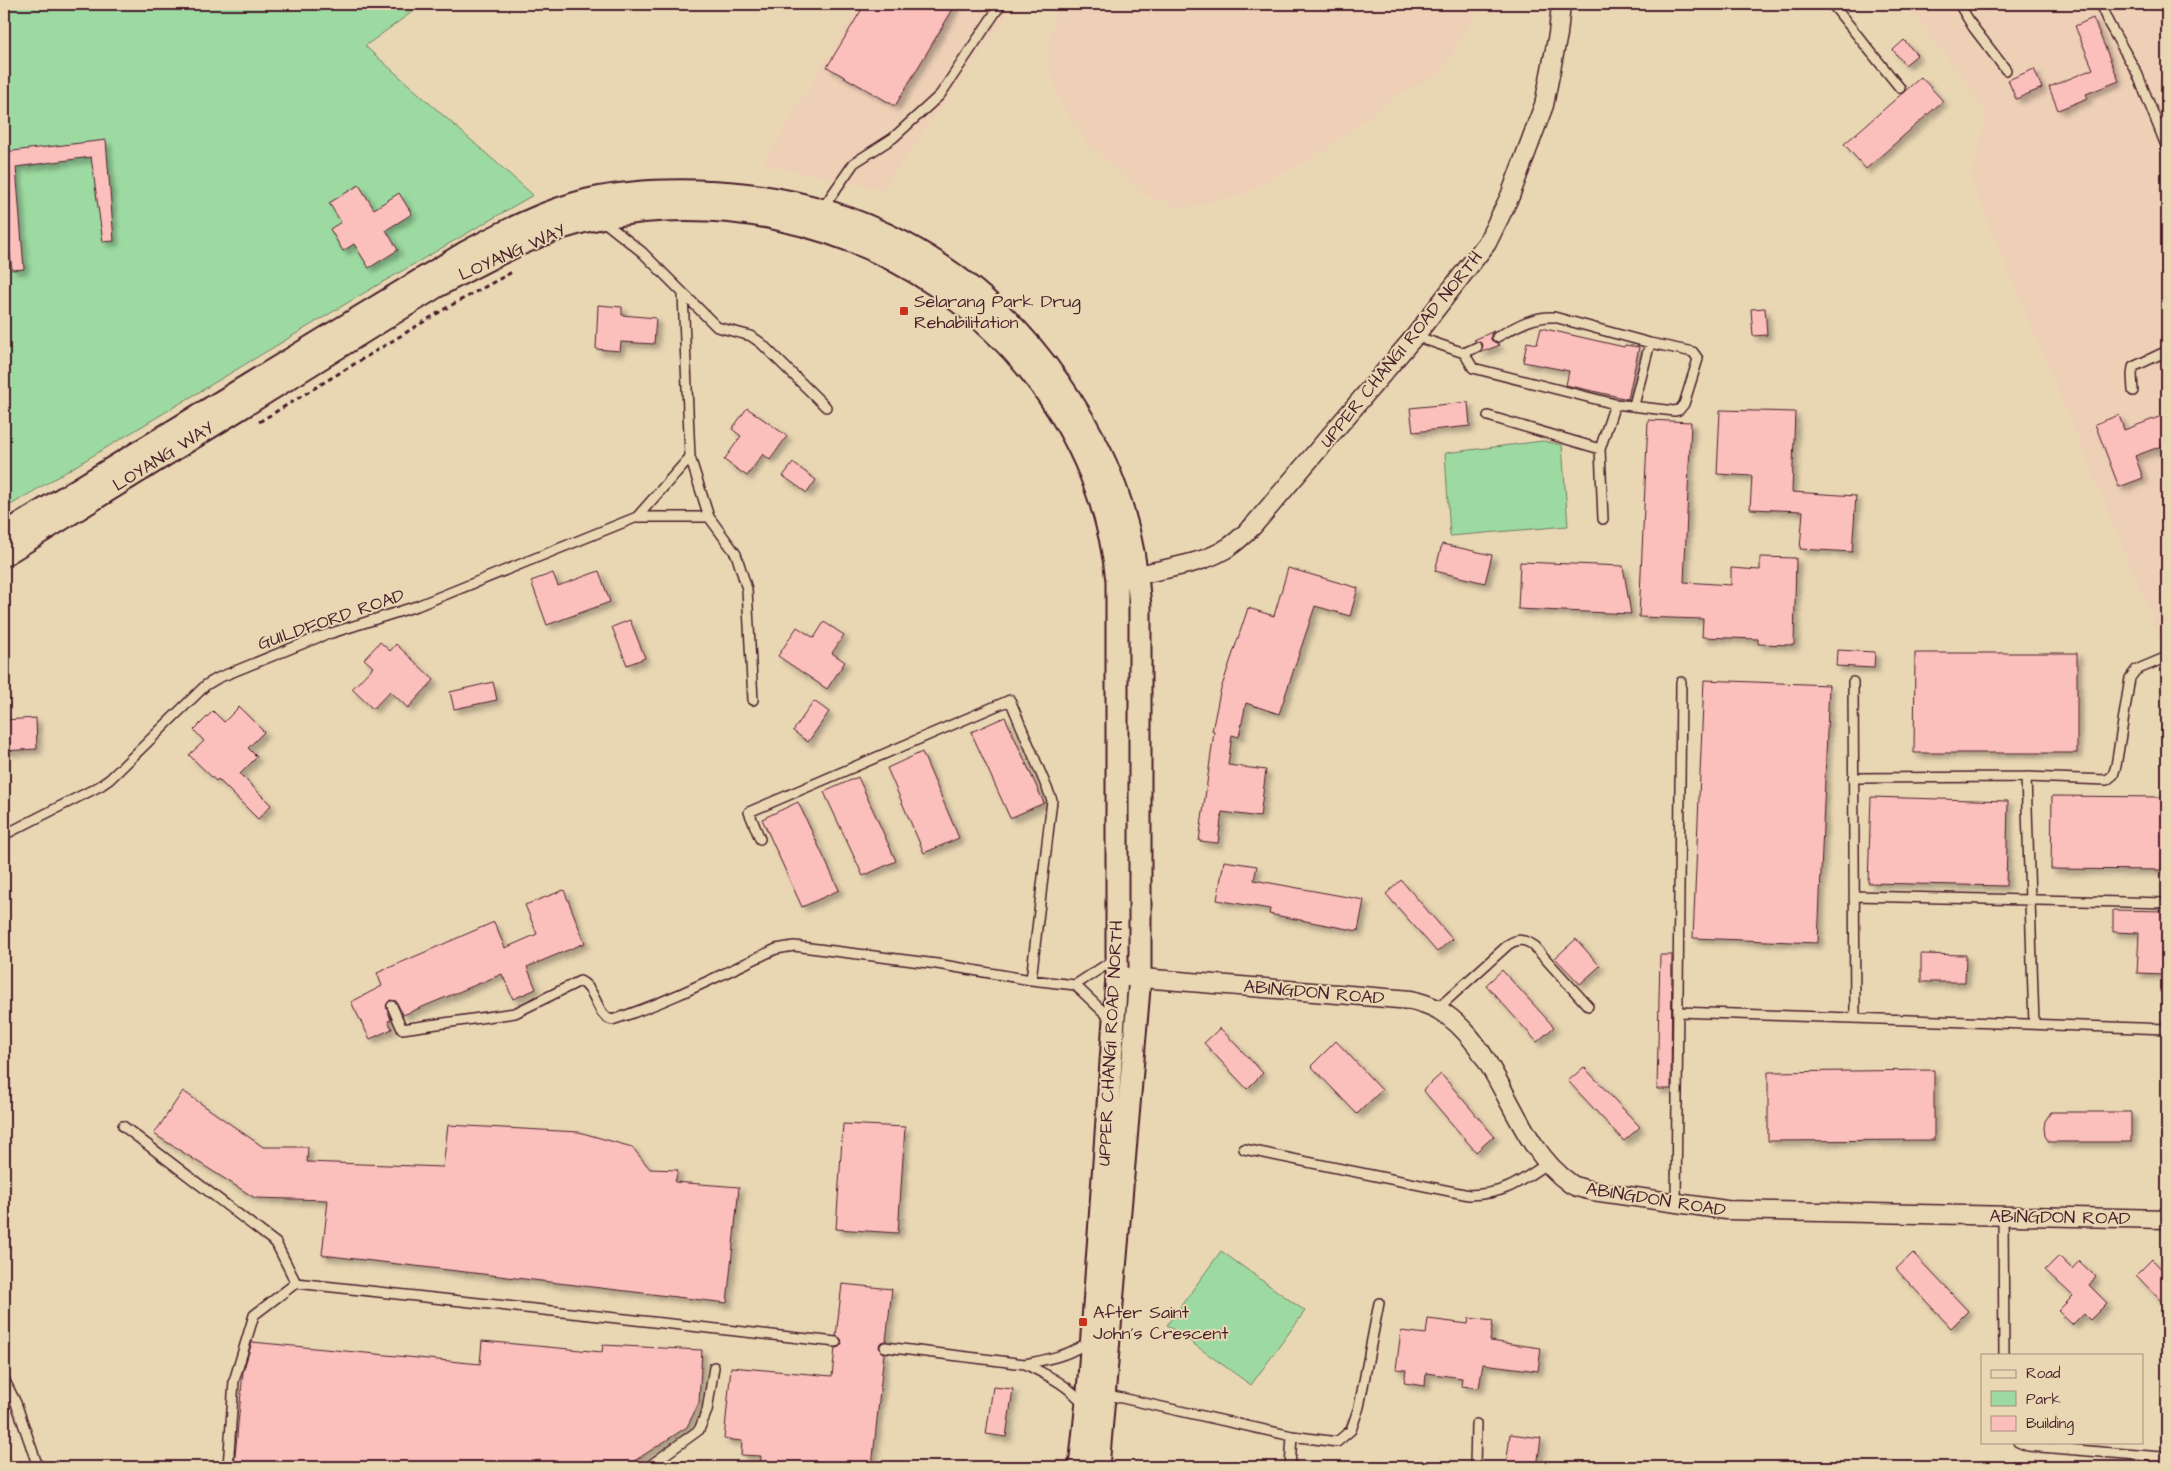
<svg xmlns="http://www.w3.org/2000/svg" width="2171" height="1471" viewBox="0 0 2171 1471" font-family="'Architects Daughter',sans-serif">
<defs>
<filter id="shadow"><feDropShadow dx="4.5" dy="4.5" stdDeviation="2.5" flood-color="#0004"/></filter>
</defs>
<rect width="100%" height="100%" fill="#e9d7b4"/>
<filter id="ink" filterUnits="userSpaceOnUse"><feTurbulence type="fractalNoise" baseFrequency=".02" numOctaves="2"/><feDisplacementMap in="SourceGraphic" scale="10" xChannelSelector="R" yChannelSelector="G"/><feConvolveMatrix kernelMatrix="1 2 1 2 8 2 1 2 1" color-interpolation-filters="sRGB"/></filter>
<g filter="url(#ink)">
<path fill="#eed0b6" d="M859,4H1015L883,190L762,165Z
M1058,4H1482L1441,74L1395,96L1326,150L1243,195L1183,209L1147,196L1087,144L1057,98L1046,50Z
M1906,4H2167V655L1970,179L1987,112Z"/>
<path fill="#9ddaa1" stroke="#747c66" d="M4,4H423L365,46L533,195L364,293L4,509Z
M1543,441L1562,445L1568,526L1450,536L1445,453Z
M1221,1251L1305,1311L1251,1385L1167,1325Z"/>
<path fill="#fbbfbc" stroke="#4a1f2b" filter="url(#shadow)" d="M865,4H956L895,106L827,67Z
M2093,18L2119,81L2086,94L2088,98L2058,110L2049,87L2093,69L2075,26Z
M1904,40L1917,55L1905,65L1893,50Z
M2034,69L2042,88L2016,99L2008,80Z
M1921,77L1943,101L1866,169L1844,144Z
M106,140L114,241L103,242L91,157L16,167L24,269L12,270L4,206V152Z
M359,185L374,209L399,193L412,214L386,230L398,250L369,268L354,244L343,251L330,229L341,222L329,203Z
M598,305L622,307V315L656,318L654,344L621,342L620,351L596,349Z
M1765,308L1767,335L1753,336L1751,309Z
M1541,328L1624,347L1625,345L1639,347L1628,399L1566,385L1569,371L1523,362L1527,342L1537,344Z
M1494,331L1491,334V340L1500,345L1479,353L1482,350L1483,345L1474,340Z
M1468,402L1470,426L1413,432L1410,408Z
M747,408L787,436L770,460L763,454L747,476L724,460L741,436L732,429Z
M1720,410L1795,412L1792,492L1856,496L1852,552L1800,549L1803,511L1750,509L1752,476L1717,474Z
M2167,414V444L2135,456L2143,478L2119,487L2095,424L2119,415L2124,430Z
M1648,420L1691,422L1684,582L1731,585V568L1760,570V557L1796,558L1794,645L1758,644V639L1702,637L1703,619L1639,617Z
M793,463L816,480L807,493L783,476Z
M1442,544L1492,555L1485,583L1435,571Z
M1520,562L1623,566L1631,614L1518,609Z
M1288,568L1358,588L1350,616L1315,606L1279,714L1246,703L1239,737L1232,735L1228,765L1266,770L1260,817L1222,812L1218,843L1199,841L1214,732L1212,731L1220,692L1248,608L1274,616Z
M599,571L610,602L547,625L531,581L553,573L558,586Z
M630,620L645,658L627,665L612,627Z
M824,622L844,635L832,653L845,662L827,689L778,656L797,627L814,638Z
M380,642L390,651L396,644L434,680L408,708L390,691L373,709L352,689L373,667L364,659Z
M1837,650L1875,652L1874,668L1836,666Z
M1915,653H2077V753H1914Z
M1704,680L1829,685L1818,943L1693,938Z
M493,682L497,700L454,709L450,692Z
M814,701L829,712L808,742L793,731Z
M239,707L264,732L248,748L257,757L240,774L271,805L258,819L218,779L216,781L189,755L204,741L194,730L213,711L224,722Z
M1005,717L1044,803L1010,818L971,732Z
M36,718L37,749L4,751V720Z
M922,752L959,838L924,853L887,768Z
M858,777L896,861L863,876L824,792Z
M2052,796L2167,797V870L2051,869Z
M1871,797L2008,801L2006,886L1868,883Z
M798,802L839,890L802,907L762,819Z
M1224,861L1257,866L1254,880L1364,900L1358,931L1269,914L1270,909L1217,900Z
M1401,880L1452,939L1437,952L1386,894Z
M564,890L585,943L527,967L536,989L513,999L502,974L403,1015L396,1001L390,1000L386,1006L391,1020L388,1021L392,1029L370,1039L351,1002L382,986L377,973L494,922L505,948L537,934L525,905Z
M2113,910L2167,911L2166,974L2137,973L2139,933L2113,932Z
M1576,939L1600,966L1580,984L1555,958Z
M1921,954L1966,955L1965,982H1921Z
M1660,955H1672L1671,1089H1657Z
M1502,970L1554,1027L1537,1042L1486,985Z
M1220,1028L1263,1073L1247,1089L1204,1043Z
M1336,1041L1382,1090L1357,1114L1311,1066Z
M1584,1067L1640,1127L1624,1141L1568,1081Z
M1934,1070V1140L1768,1141V1072Z
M1441,1074L1494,1136L1476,1152L1423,1090Z
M183,1091L263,1147H308L307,1162L443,1167L448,1125L579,1132L632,1147L650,1169L678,1170L675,1182L739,1187L727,1303L322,1255L328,1200L255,1198L154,1134Z
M2051,1112H2131V1142H2049L2045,1136L2044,1128L2045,1121Z
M843,1124L905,1127L898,1233L836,1229Z
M1913,1253L1968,1311L1951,1328L1896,1269Z
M2059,1256L2072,1269L2079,1261L2096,1277L2089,1285L2107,1303L2090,1320L2084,1314L2073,1325L2058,1311L2073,1296L2045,1270Z
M2152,1259L2167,1275V1307L2136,1275Z
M842,1284L892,1289L886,1341L880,1343L879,1347L881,1352L884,1353L872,1467H760L761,1456L741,1455L742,1441L724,1439L731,1367L832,1376L835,1348L839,1347L842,1343L841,1339L836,1336Z
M1469,1318L1493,1321L1490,1341L1541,1348L1538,1371L1483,1364L1479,1388L1461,1386L1462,1378L1426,1373L1425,1386L1404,1383L1406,1370L1396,1369L1401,1331L1426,1334L1428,1319L1468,1324Z
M482,1341L602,1352L603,1345L702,1350L699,1403L687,1427L625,1467H234L243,1372L252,1342L480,1364Z
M993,1387L1013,1389L1006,1437L986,1434Z
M1510,1434L1541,1438L1537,1467H1506Z"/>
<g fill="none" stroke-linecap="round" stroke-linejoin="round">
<defs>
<path id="service" d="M1832,4L1900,88
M1959,4L1973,27L2006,70
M2100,4L2109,24L2137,73L2167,148
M822,209L854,163L893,138L940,95L1001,4
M603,221L642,252L717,327L751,336L761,343L826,407
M683,294L690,457L709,517L736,554L747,589L753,700
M1415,336L1464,353
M1477,347L1464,353L1473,368L1615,404L1674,411L1679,410L1684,404L1698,359L1693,352L1650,343L1554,317C1532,316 1515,327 1497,337
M2133,391L2132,375L2133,367L2167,351
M1634,405L1650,343
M1488,416L1600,449
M637,517L690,457
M1603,519L1600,449L1615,404
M1853,682L1855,1018
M2026,777L2034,1024
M1853,778L2026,777L2107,780L2113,775L2116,766L2130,678L2136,670L2167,657
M4,835L100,786L110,779L206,685L218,678L319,637L417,606L637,517H709
M760,839L749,812L1010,700L1052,800L1031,980
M1854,896L2167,903
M1075,985L1115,959
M392,1006L402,1029L515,1013L580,981C597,989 596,1016 612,1020C669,1002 722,974 776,949L794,946L937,964L1031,980L1075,985L1112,1020
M1437,1009L1509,944C1518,939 1524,939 1533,945L1588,1006
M1678,1012L2167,1029
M123,1126L276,1243L296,1283
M1244,1149L1469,1195C1506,1194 1519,1182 1548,1163
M1676,1204L1681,682
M2003,1215L2004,1355
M885,1347L1025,1364
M4,1379L16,1403L38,1467
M1104,1394L1292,1436L1337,1442L1351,1430L1359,1407L1379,1303
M1085,1405C1067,1384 1049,1376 1025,1364C1049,1359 1069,1356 1089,1341
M2018,1442L2028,1446L2162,1457
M228,1467L234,1381L254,1315L296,1283L836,1342
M648,1467L699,1430L707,1411L714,1367
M1290,1467L1292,1436
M1475,1467L1476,1424"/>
<path id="minor" d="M1138,575C1166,568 1198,565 1224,550C1235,544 1244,535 1253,526L1415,336L1487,243L1510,196L1544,105L1558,34L1561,4
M1117,976L1411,1000C1420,1002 1429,1005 1437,1009C1501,1044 1509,1141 1571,1184C1577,1188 1586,1189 1593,1191L1726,1210L2167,1219"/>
<path id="tertiary" d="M4,534L466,252C505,231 544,211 588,200C623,192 661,190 697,191C847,194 975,261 1061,385C1109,454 1134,522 1140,606V977L1098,1467
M4,555L436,287C488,259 542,229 600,218C841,170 1089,330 1117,580V976L1088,1392L1080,1467"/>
</defs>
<use href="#service" stroke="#4a1f2b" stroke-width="12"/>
<use href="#minor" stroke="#4a1f2b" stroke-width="21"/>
<use href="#tertiary" stroke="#4a1f2b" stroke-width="25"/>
<path stroke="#4a1f2b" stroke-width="3" stroke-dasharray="5 4" stroke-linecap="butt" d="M259,422L448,307L514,271"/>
<use href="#service" stroke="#e9d7b4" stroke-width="9"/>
<use href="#minor" stroke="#e9d7b4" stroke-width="18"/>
<use href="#tertiary" stroke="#e9d7b4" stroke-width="21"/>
</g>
</g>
<g fill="#c8321e" stroke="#e9d7b4" stroke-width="2">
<rect x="899" y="306" width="10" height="10" rx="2.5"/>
<rect x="1078" y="1317" width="10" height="10" rx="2.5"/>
</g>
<g text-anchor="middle" stroke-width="4" stroke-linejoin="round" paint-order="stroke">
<g font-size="18" fill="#4a1f2b" stroke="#e9d7b4">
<text transform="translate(512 252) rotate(-24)" y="6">LOYANG WAY</text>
<text transform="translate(1401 349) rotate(-51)" y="6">UPPER CHANGI ROAD NORTH</text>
<text transform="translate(163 456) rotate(-32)" y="6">LOYANG WAY</text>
<text transform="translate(331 619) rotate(-19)" y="6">GUILDFORD ROAD</text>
<text transform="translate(1314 992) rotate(5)" y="6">ABINGDON ROAD</text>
<text transform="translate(1110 1043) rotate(-87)" y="6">UPPER CHANGI ROAD NORTH</text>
<text transform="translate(1656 1199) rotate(9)" y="6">ABINGDON ROAD</text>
<text transform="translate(2060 1217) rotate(1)" y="6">ABINGDON ROAD</text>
</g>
<g font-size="18" fill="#4a1f2b" stroke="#e9d7b4" text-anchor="start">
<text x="914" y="307">Selarang Park Drug<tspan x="914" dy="21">Rehabilitation</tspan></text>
<text x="1093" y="1318">After Saint<tspan x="1093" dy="21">John's Crescent</tspan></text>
</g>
</g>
<rect width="2171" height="1471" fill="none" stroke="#e9d7b4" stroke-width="20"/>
<rect x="10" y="10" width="2151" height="1451" fill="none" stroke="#4a1f2b" stroke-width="2" filter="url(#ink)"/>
<rect x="1981" y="1354" width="162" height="90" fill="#e9d7b4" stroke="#a98d7d"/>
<rect x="1991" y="1370" width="25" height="8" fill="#e9d7b4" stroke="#a98d7d"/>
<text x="2026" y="1378" font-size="15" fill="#4a1f2b">Road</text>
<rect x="1991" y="1391" width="25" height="15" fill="#9ddaa1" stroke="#a98d7d"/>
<text x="2026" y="1404" font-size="15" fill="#4a1f2b">Park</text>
<rect x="1991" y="1416" width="25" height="15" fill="#fbbfbc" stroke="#a98d7d"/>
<text x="2026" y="1428" font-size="15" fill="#4a1f2b">Building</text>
</svg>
